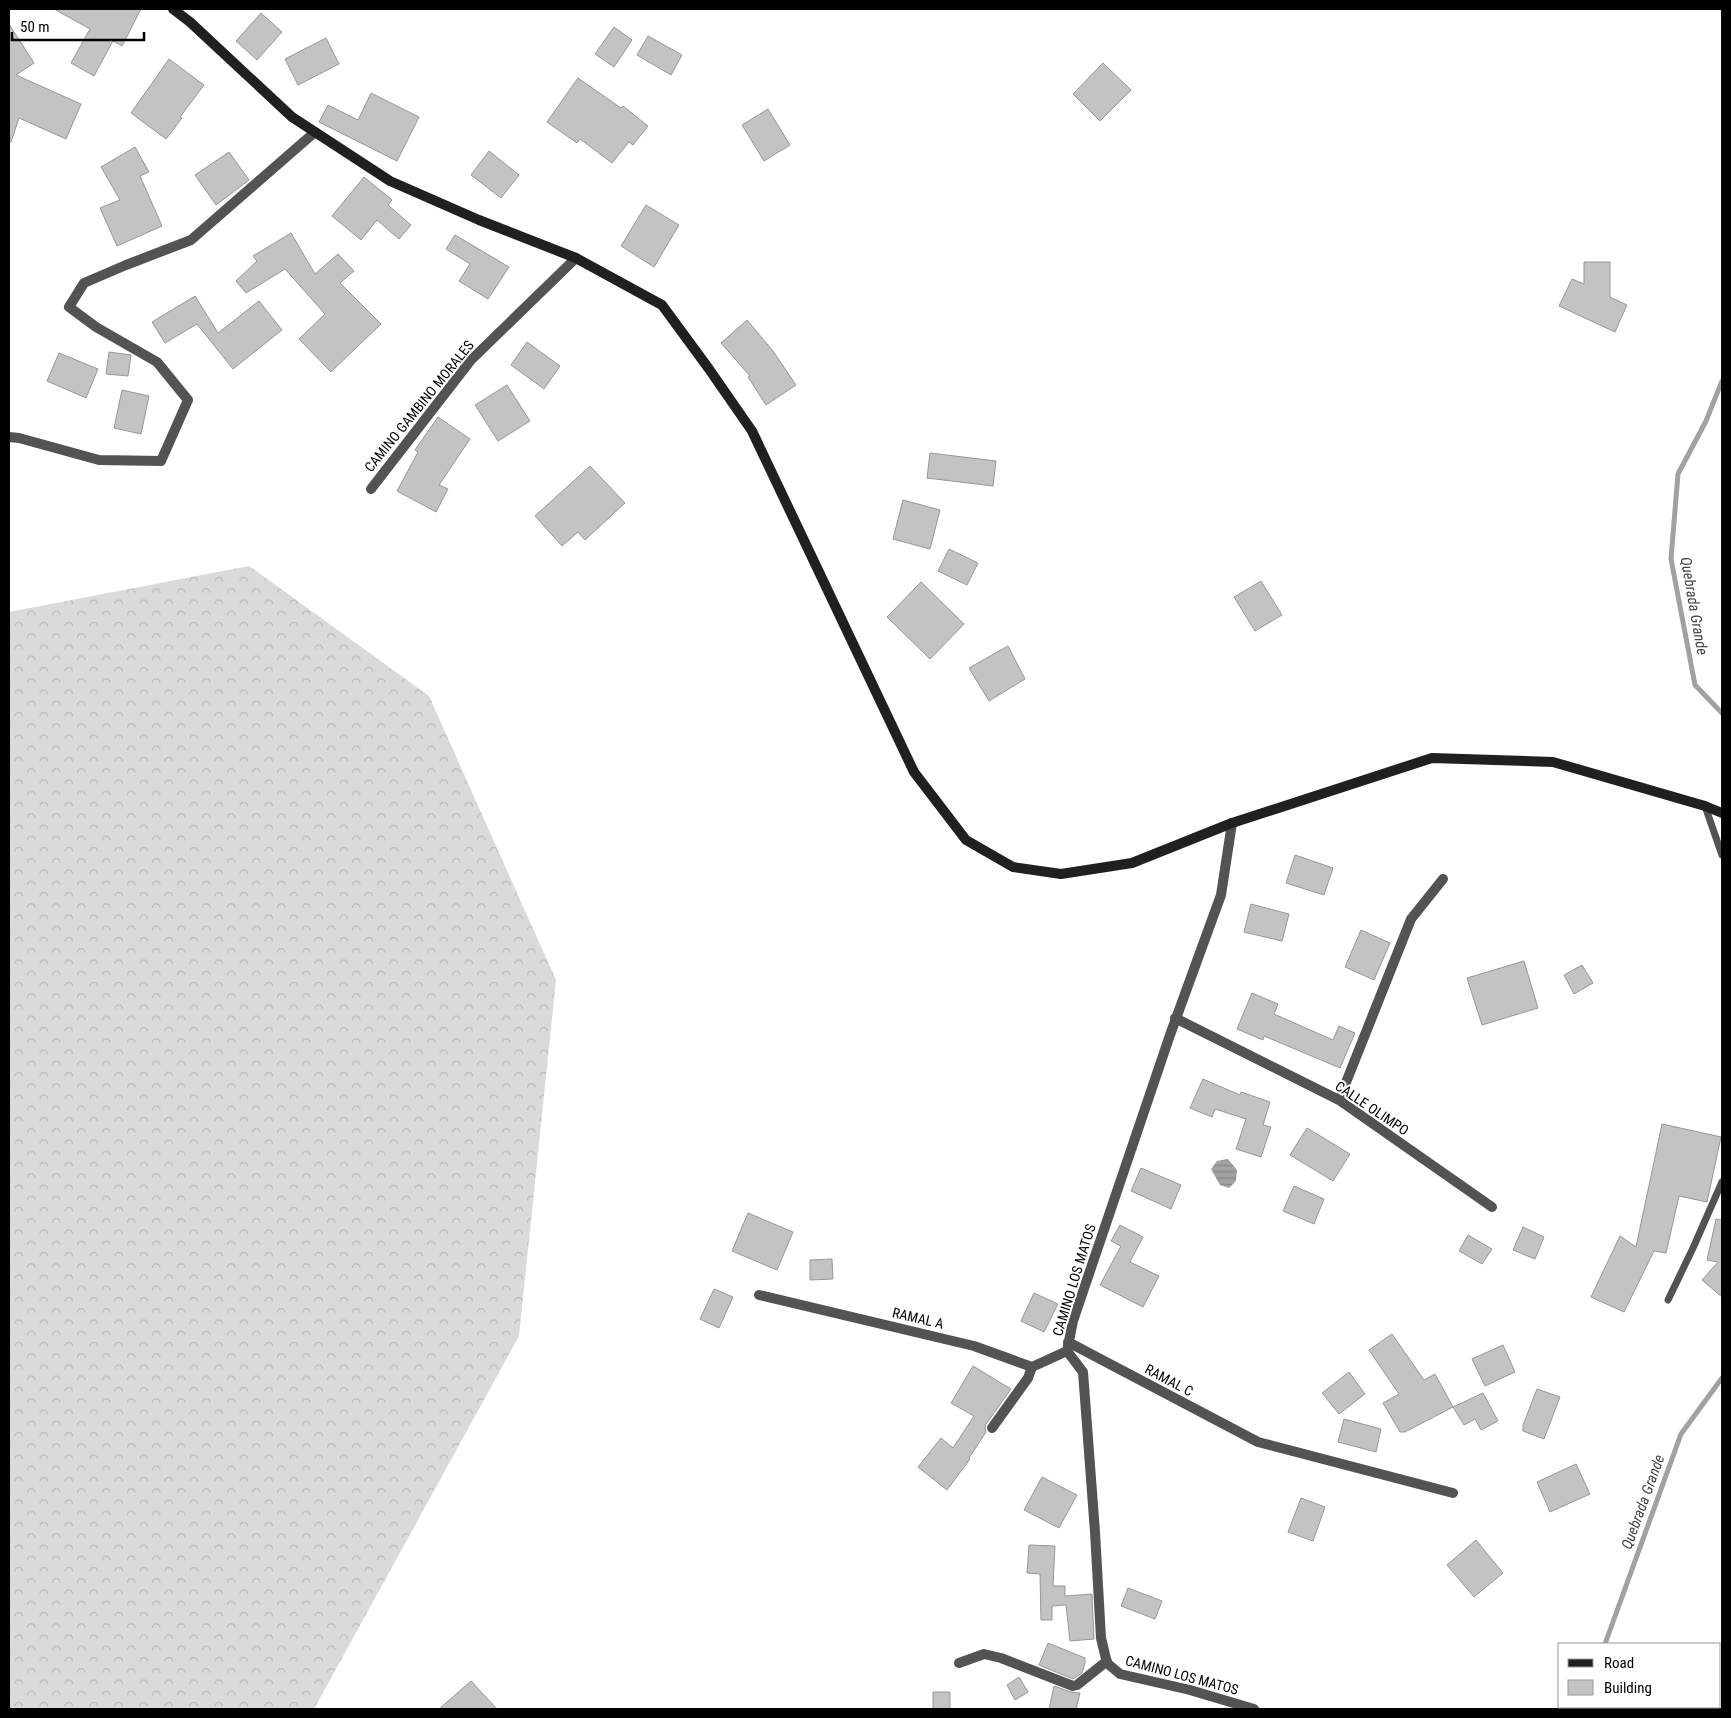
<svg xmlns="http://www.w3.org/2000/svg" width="1731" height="1718" viewBox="0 0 1731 1718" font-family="'Roboto Condensed',sans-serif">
<defs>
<pattern id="forest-crowns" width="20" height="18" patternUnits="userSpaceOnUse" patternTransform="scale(1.25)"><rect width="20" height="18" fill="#dadada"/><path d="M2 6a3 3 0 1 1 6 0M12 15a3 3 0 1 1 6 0" fill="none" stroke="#b9b9b9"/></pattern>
<pattern id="water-rules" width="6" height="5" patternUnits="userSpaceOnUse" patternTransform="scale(1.25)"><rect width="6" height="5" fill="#a1a1a1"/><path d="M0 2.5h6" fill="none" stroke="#898989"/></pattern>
</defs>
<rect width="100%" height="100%" fill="#fff"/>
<path fill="url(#forest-crowns)" d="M249,566L429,696L556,980L519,1336L314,1709H9V612Z"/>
<path fill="url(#water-rules)" d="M1228,1159L1237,1170L1236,1181L1229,1188L1220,1185L1211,1169L1217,1161Z"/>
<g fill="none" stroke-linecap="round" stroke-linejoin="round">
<path stroke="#a1a1a1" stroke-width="5" d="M1722,381L1706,421L1678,474L1671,559L1695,685L1722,713
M1605,1644L1681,1434L1722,1378
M1580,1709L1581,1707"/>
</g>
<path fill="#c3c3c3" stroke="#979797" d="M54,9H141L122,46L113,41L94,76L71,63L90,29Z
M261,13L282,32L257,60L236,41Z
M9,24L34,63L16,75L81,104L66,139L19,118L11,142H9Z
M614,27L632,40L614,67L595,54Z
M648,36L682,55L671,75L637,55Z
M326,38L339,64L298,85L285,59Z
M169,59L204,85L180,117L182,118L166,139L131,113Z
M1103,63L1131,90L1100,121L1073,94Z
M578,78L621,108L623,106L648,126L633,145L629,142L612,163L580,139L577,143L547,122Z
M371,93L419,117L397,161L319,122L328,105L358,120Z
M768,109L790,145L764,161L742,125Z
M135,147L149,172L140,176L162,226L117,246L100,208L120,200L101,167Z
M489,151L519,175L501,198L471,175Z
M229,152L249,180L216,205L195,175Z
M364,177L392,200L388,205L411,225L399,239L377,220L361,240L332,216Z
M646,205L679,225L654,267L621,246Z
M291,233L315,274L338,254L354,271L340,283L381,324L331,372L299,339L325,314L285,269L246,293L236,281L257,261L253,256Z
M455,235L509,267L488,299L459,281L470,264L446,249Z
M1584,262H1610V297L1627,305L1615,332L1559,306L1572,279L1584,284Z
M195,296L218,333L259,301L282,330L233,369L197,324L165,343L152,322Z
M747,320L773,351L796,385L766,405L748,377L750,376L721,343Z
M527,342L560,366L544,389L511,365Z
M109,352L131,355L128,376L106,374Z
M59,353L98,369L86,398L47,381Z
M507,385L530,421L498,441L475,405Z
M122,390L149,396L141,434L114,428Z
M438,417L470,439L439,485L448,489L436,512L397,491L418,452L415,450Z
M930,453L996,461L993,486L927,478Z
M590,466L625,503L585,540L578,532L562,546L535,516Z
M903,500L940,510L930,549L893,539Z
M949,549L978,563L967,585L938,571Z
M1261,581L1282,615L1255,631L1234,597Z
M921,582L964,624L930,659L887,617Z
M1008,646L1025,679L989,701L969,668Z
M1295,855L1333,868L1324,895L1286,883Z
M1251,904L1289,914L1282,941L1244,932Z
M1361,930L1390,943L1374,980L1345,967Z
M1524,961L1538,1008L1482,1025L1467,978Z
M1582,965L1593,983L1574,994L1564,975Z
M1252,993L1278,1004L1274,1014L1333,1040L1339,1026L1355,1033L1340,1068L1264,1036L1263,1040L1237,1029Z
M1203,1079L1240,1095L1241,1092L1270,1102L1263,1125L1271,1127L1261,1157L1236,1149L1246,1119L1215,1109L1212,1117L1190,1108Z
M1662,1124L1721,1137L1707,1202L1679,1196L1666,1253L1654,1251L1624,1312L1591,1297L1620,1236L1636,1247Z
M1307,1128L1350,1154L1333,1181L1290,1155Z
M1141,1168L1181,1185L1171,1209L1131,1191Z
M1294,1186L1324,1199L1314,1224L1283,1211Z
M748,1213L793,1232L777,1270L732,1251Z
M1716,1219L1722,1220V1297L1702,1280L1718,1262L1707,1260Z
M1120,1225L1143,1237L1130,1262L1159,1276L1143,1307L1100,1285L1121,1246L1111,1241Z
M1523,1227L1544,1237L1535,1259L1513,1250Z
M1468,1235L1492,1249L1482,1264L1459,1251Z
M832,1259L833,1279L810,1280V1260Z
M714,1289L733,1297L719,1328L700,1319Z
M1034,1293L1058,1304L1044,1332L1021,1321Z
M1392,1334L1424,1380L1435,1374L1453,1407L1405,1432H1400L1383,1403L1399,1394L1369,1350Z
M1503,1345L1515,1372L1485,1386L1472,1359Z
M973,1366L1011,1389L986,1424L985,1428L986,1432L969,1458L970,1459L947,1490L918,1467L941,1438L953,1448L974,1416L951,1403Z
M1349,1372L1365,1394L1339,1414L1322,1393Z
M1537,1389L1560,1397L1544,1439L1523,1431V1425Z
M1483,1393L1498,1421L1481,1430L1475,1419L1464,1425L1453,1407Z
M1344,1419L1381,1429L1376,1452L1338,1442Z
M1576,1464L1590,1494L1550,1512L1537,1482Z
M1042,1477L1077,1495L1059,1528L1024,1510Z
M1301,1498L1325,1507L1313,1541L1288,1532Z
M1476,1540L1503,1573L1474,1597L1447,1565Z
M1029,1545L1055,1546L1053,1586H1065V1596L1092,1594L1094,1639L1070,1641L1066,1605L1052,1606V1620H1041L1040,1574L1027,1573Z
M1128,1588L1162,1601L1155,1619L1121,1606Z
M1048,1643L1085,1658V1663L1082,1673L1073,1679L1039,1665Z
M1019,1677L1028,1692L1015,1700L1007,1685Z
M471,1681L497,1709H439Z
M1054,1686L1071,1692L1080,1693L1076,1709H1049Z
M933,1692H950V1709H933Z"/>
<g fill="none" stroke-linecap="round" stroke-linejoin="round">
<path stroke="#535353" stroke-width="7" d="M1705,806L1722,855
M1668,1300L1693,1248L1722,1182"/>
<path stroke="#535353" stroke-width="10" d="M9,437L19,438L99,460L161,461L188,400L157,362L96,327L69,307L84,283L126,265L191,240L315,132
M371,489L471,360L576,258
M1232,823L1221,895L1170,1035L1073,1321L1067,1351L1083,1372L1095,1532L1101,1638L1107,1663L1120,1674L1190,1690L1254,1709
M1175,1018L1339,1100L1492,1207
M1339,1100L1411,919L1443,879
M759,1295L974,1346L1032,1367L1067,1351
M1068,1342L1258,1442L1453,1493
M992,1428L1028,1378L1032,1367
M959,1663L984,1654L1001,1658L1073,1686L1077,1685L1107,1661"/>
<path stroke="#202020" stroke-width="10" d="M173,9L190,22L292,117L390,181L479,220L576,258L662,305L709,369L752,431L914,772L966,840L1013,867L1061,874L1132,863L1232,823L1432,758L1553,762L1705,806L1722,813"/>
</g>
<g text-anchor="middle" stroke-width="4" stroke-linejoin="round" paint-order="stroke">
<g font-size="14" fill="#000" stroke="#fff">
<text transform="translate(419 406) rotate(-51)" y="5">CAMINO GAMBINO MORALES</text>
<text transform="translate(1372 1108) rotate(34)" y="5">CALLE OLIMPO</text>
<text transform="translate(1074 1280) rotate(-73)" y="5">CAMINO LOS MATOS</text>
<text transform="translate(918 1318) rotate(13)" y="5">RAMAL A</text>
<text transform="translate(1169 1380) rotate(28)" y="5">RAMAL C</text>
<text transform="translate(1182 1675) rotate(15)" y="5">CAMINO LOS MATOS</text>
</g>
<g font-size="15" font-style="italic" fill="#424242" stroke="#fff">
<text transform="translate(1694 606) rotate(80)" y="5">Quebrada Grande</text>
<text transform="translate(1643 1502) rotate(-70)" y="5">Quebrada Grande</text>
</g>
</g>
<rect width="1731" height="1718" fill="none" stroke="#000000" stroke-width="20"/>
<rect x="1558" y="1643" width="162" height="65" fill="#ffffff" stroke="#999999"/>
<rect x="1568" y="1659" width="25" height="8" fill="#202020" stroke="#999999"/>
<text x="1604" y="1668" font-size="15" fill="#000000">Road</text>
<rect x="1568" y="1680" width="25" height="15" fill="#c3c3c3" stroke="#999999"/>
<text x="1604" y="1693" font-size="15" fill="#000000">Building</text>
<path d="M12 32v8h132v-8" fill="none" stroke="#000000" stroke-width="2.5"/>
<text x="20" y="32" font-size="15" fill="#000000" stroke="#ffffff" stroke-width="4" paint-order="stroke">50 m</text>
</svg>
